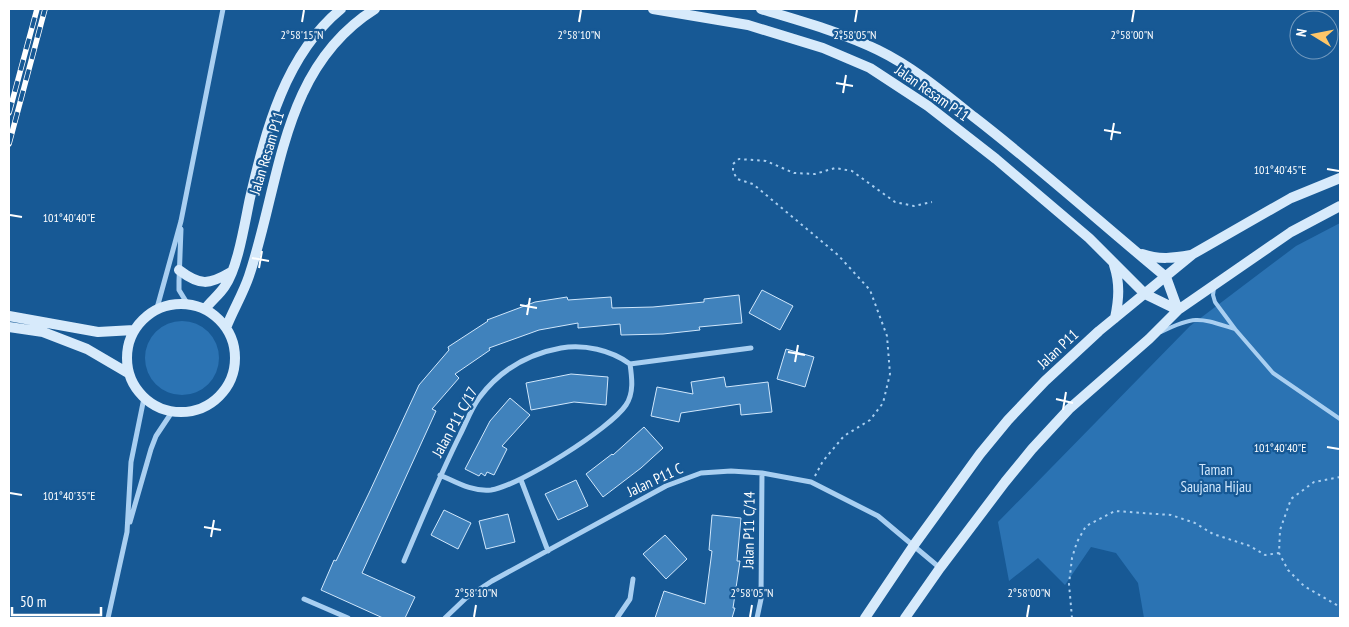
<svg xmlns="http://www.w3.org/2000/svg" width="1349" height="627" viewBox="0 0 1349 627" font-family="'PT Sans Narrow',sans-serif">
<rect width="100%" height="100%" fill="#175995"/>
<path fill="#2b73b3" d="M1340,223V618H1144L1138,583L1116,553L1091,547L1065,585L1038,558L1009,581L998,522L1190,326L1296,246Z
M145 358a37 37 0 1 1 74 0a37 37 0 1 1-74 0Z"/>
<path fill="#4082bc" stroke="#d0e7fc" d="M762,290L793,306L780,330L749,313Z
M739,295L742,323L699,327L700,330L663,334L621,335L620,324L578,328V323L539,330L489,348L490,350L455,374L459,378L432,409L436,411L362,573L415,597L405,618H383L321,590L334,560L336,561L369,493L419,385L449,350L448,347L488,321L487,320L535,302L567,297L568,300L611,297L612,308L653,307L704,302V299Z
M786,349L814,357L805,387L777,379Z
M571,374L608,377L606,405L574,402L531,410L526,383Z
M724,377L726,387L768,382L772,412L741,415L740,404L681,413L679,422L651,416L657,387L693,394L691,382Z
M510,398L530,415L502,446L507,449L494,475L487,472L485,476L481,473L479,476L465,469L490,421Z
M644,427L663,448L641,468L603,497L586,474L612,454L613,455Z
M576,480L588,506L558,520L545,494Z
M444,510L471,523L458,549L431,535Z
M508,514L515,542L486,549L479,521Z
M712,515L741,518L737,561H740L733,608H735L732,618H655L664,591L705,604L712,551L709,550Z
M665,535L687,559L666,579L643,554Z"/>
<g fill="none" stroke-linecap="round" stroke-linejoin="round">
<path stroke="#a9cff1" stroke-width="2" stroke-dasharray="2.5 4" stroke-linecap="butt" d="M815,476L823,461L844,436L870,420L883,403L890,374L887,336L870,290L838,255L753,184L737,179L733,171V164L739,159L766,161L794,173L815,174L835,168L852,171L895,202L914,206L932,202
M1340,477L1314,482L1291,499L1280,530L1279,553L1288,570L1304,586L1340,607
M1072,618L1069,584L1072,558L1077,542L1086,526L1115,511L1171,515L1195,523L1213,534L1250,546L1265,555L1279,553"/>
<path stroke="#a9cff1" stroke-width="4" d="M1214,288L1213,295L1215,302L1235,329L1273,373L1340,419
M1161,332C1196,315 1199,318 1235,329"/>
<path stroke="#a9cff1" stroke-width="5" d="M181,229L179,281V290L187,303
M157,308L181,221L223,9
M630,364L751,348
M521,480L548,551
M130,522L151,449L156,436L172,412
M404,561C422,519 439,477 460,435C466,423 471,409 479,398C499,371 528,354 561,348C584,344 611,350 630,364C632,378 634,393 626,405C610,429 519,486 491,490C472,492 456,482 440,475
M304,599L348,618
M108,618L127,532L131,462L144,398
M445,618L466,598L492,581L666,486L701,473L731,471L762,473L811,482L878,516L940,568
M617,618L630,599L633,579
M757,618L761,599L762,473"/>
<path stroke="#d7eafb" stroke-width="10" d="M653,9L748,25L823,48L870,68L928,106L996,159L1089,238L1145,294L1178,310
M761,9C800,21 841,32 878,50C913,67 944,93 974,117C1040,168 1102,224 1166,277
M1142,254C1159,260 1174,258 1191,255
M1114,265C1120,283 1119,299 1115,318
M179,270C200,286 209,285 231,272
M1166,277L1178,310
M127 358a54 54 0 1 1 108 0a54 54 0 1 1-108 0Z
M205,309C211,301 220,294 225,286C238,268 245,221 250,198C266,130 285,55 341,9
M9,316L98,332L134,330
M9,327L43,332L87,349L128,373
M226,328C233,310 243,294 249,276C281,181 281,68 375,9
M865,618L914,545L980,454L1008,420L1045,381L1099,331L1193,254L1291,198L1340,178
M905,618L940,568L1005,482L1032,449L1069,409L1149,339L1178,310L1291,232L1340,206"/>
<defs>
<path id="rail" d="M9,113L37,9
M9,144L45,9"/>
</defs>
<use href="#rail" stroke="#fff" stroke-width="5.5"/>
<use href="#rail" stroke="#175995" stroke-width="4" stroke-dasharray="11" stroke-linecap="butt"/>
</g>
<path fill="none" stroke="#fff" stroke-width="2" d="M302,22L304,10M579,22L581,10M855,22L857,10M1132,22L1134,10M836,83L853,86M843,93L846,75M1104,130L1121,133M1111,140L1114,123M1327,169L1339,171M10,215L22,217M252,258L269,261M259,268L262,251M520,305L537,308M527,315L530,298M788,352L805,355M795,362L798,345M1056,399L1073,403M1063,410L1066,392M1327,447L1339,449M10,493L22,495M204,527L221,530M211,537L214,520M474,617L476,605M750,617L752,605M1027,617L1029,605"/>
<g text-anchor="middle" stroke-width="4.5" stroke-linejoin="round" paint-order="stroke">
<g font-size="15" fill="#fff" stroke="#175995">
<text transform="translate(932 93) rotate(35)" y="5">Jalan Resam P11</text>
<text transform="translate(267 153) rotate(-73)" y="5">Jalan Resam P11</text>
<text transform="translate(1058 349) rotate(-43)" y="5">Jalan P11</text>
<text transform="translate(455 422) rotate(-61)" y="5">Jalan P11 C/17</text>
<text transform="translate(655 480) rotate(-25)" y="5">Jalan P11 C</text>
<text transform="translate(749 530) rotate(-89)" y="5">Jalan P11 C/14</text>
</g>
<g font-size="15" fill="#d0e7fc" stroke="#175995">
<text x="1216" y="475">Taman<tspan x="1216" dy="17">Saujana Hijau</tspan></text>
</g>
</g>
<g font-size="12" text-anchor="middle" fill="#fff" stroke="#175995" stroke-width="4.5" stroke-linejoin="round" paint-order="stroke">
<text x="302" y="39">2°58'15"N</text>
<text x="579" y="39">2°58'10"N</text>
<text x="855" y="39">2°58'05"N</text>
<text x="1132" y="39">2°58'00"N</text>
<text x="1280" y="174">101°40'45"E</text>
<text x="69" y="222">101°40'40"E</text>
<text x="1280" y="452">101°40'40"E</text>
<text x="69" y="500">101°40'35"E</text>
<text x="476" y="597">2°58'10"N</text>
<text x="752" y="597">2°58'05"N</text>
<text x="1029" y="597">2°58'00"N</text>
</g>
<rect width="1349" height="627" fill="none" stroke="#ffffff" stroke-width="20"/>
<g transform="translate(1314 35) rotate(280)"><circle r="24" fill="#175995" stroke="#749bbf"/>
<path d="M0-4L9 19L0 12L-9 19Z" fill="#ffc668"/>
<text y="-8" font-size="14" font-weight="bold" text-anchor="middle" fill="#ffffff">N</text>
</g>
<path d="M12 607v8h89v-8" fill="none" stroke="#ffffff" stroke-width="2.5"/>
<text x="20" y="607" font-size="15" fill="#ffffff" stroke="#175995" stroke-width="4" paint-order="stroke">50 m</text>
</svg>
